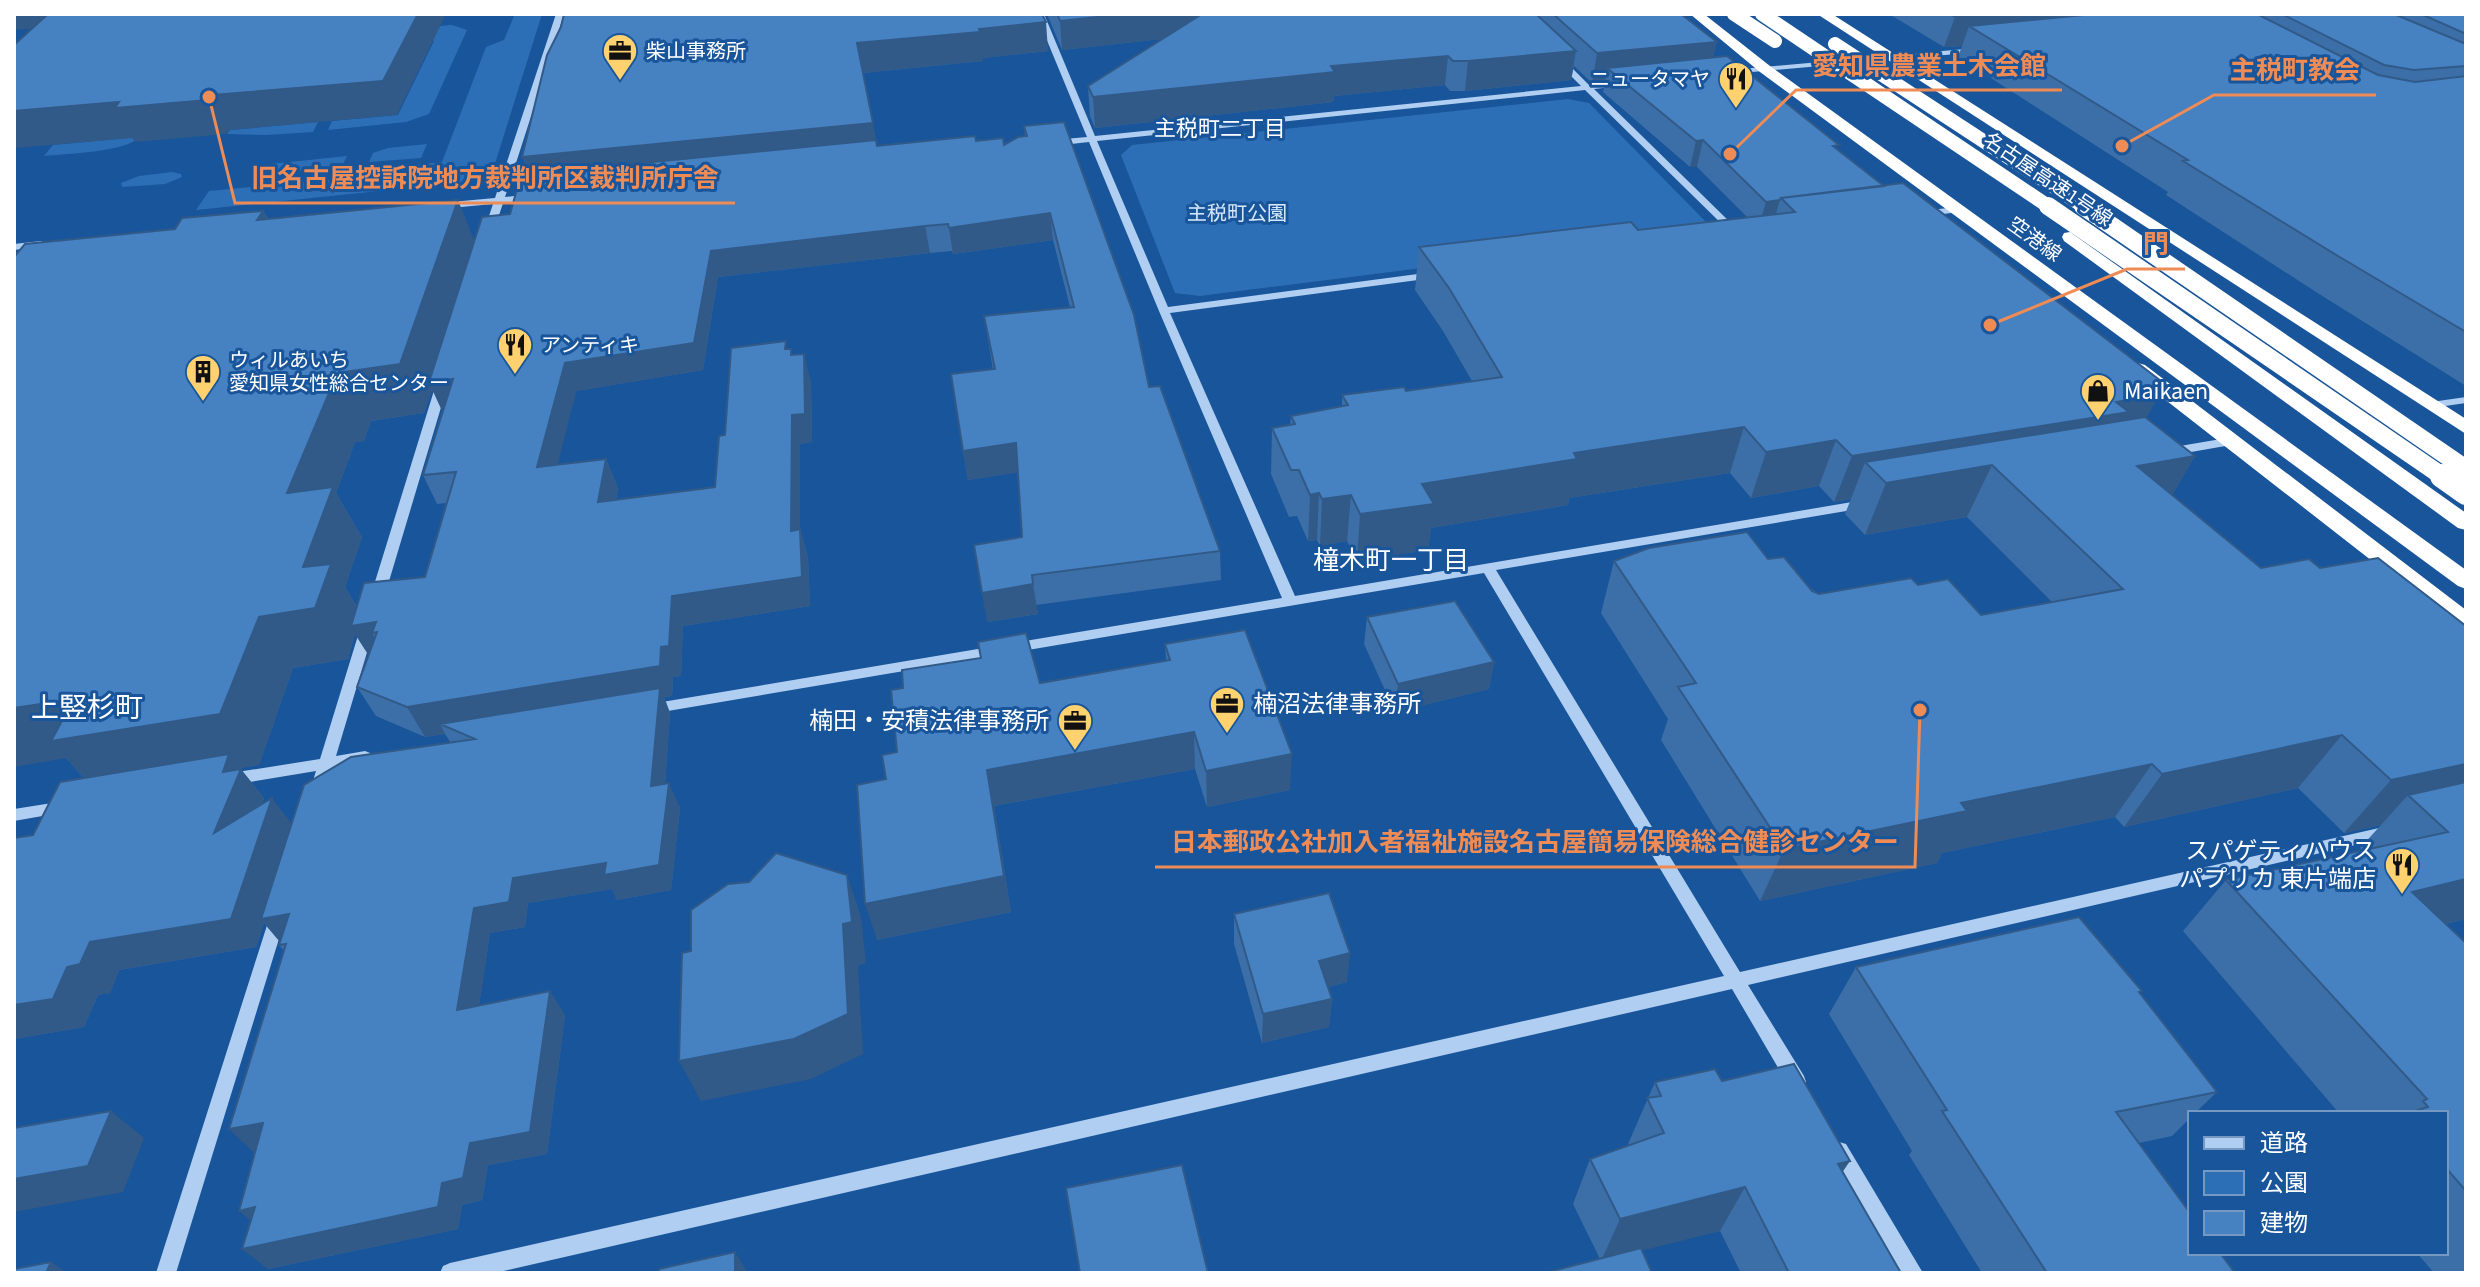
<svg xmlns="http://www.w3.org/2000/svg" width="2480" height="1287" viewBox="0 0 2480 1287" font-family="'Source Sans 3','Noto Sans JP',sans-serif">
<rect width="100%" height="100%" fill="#19559a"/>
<path fill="#2d6fb7" d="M509,14H542L492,173L476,181L196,210L209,191L335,179L339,172L442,162L486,47L504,40L514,16Z
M452,25L467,30L429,114L406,122L328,130L332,121L398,115L434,41L348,34Z
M1568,99L1589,103L1706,222L1697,233L1200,296L1175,293L1121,155L1132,145Z
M318,122L313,132L266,135L227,134L230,130Z
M139,137C127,152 64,154 44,156L53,145Z
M427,144L421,158L369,162L373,153L388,148Z
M347,156L342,166L255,175L261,165Z
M172,172L181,174L182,177L165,184L122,187L121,183L139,176Z"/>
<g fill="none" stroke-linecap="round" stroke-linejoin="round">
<path fill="#afcef1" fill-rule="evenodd" d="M556,14H564L505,197L531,194L536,197L531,200L503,203L493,234L485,236L483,234L493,204L440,209L435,206L440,203L495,198Z
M1036,14H1044L1095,136L1581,86L1556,61L1563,59L1589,85L1624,82V86H1621L1594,89L1737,229V233H1731L1585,90L1097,141L1168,307L1433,272L1438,275L1433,278L1170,313L1295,596L1864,500L1868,501L1870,504L1864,508L1496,570L1740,972L2388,826L2394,828L2396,832L2394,836L1748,985L1804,1076L1806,1082L1804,1088L1797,1091L1790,1088L1732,989L495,1273H440L443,1266L450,1263L1724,976L1484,573L650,714L645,713L643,709L645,705L650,704L1282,598L1159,311L1089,142L1053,146L1049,143L1053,140L1087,137Z
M1976,48L1980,50L1979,52L1730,74L1726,72L1730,70Z
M1948,208L1953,211L1951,213L1922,217L1917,214L1922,211Z
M41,241L46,244L44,246L14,250V244Z
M442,381L448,384L384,598L382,601H372L370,598L436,384Z
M2466,397V403L2431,408L2425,405L2431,402Z
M2233,437L2239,441L2237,444L2168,456L2162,452L2168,448Z
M367,624L374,629L336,756L365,751L370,753L373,757L370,761L332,768L323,797L317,799L311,797L309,793L316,771L231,785L226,783L223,779L226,775L231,773L320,759L360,629Z
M65,801L71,803L73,807L71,811L14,821V809Z
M278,909L284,911L286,916L176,1273H156L270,916L272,911Z
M1839,1142L1846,1144L1923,1273H1901L1832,1158L1829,1151L1832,1144Z"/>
<path fill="#fff" fill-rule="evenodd" d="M1690,14H1704L1770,66L2466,570V589L2458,586L1760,72Z
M1817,14H1832L2466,419V434Z
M2070,232L2466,513V530L2458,528L2064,241L2062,237L2064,233Z
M2138,363L2145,365L2466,610V630L2458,628L2131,373L2128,369L2131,365Z"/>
<path stroke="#fff" stroke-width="14" d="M1734,14L1775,41
M1762,14L2051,208
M1835,44L2086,208"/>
<path stroke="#fff" stroke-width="18" d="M2048,206L2445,478
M2083,206L2466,469"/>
<path stroke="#fff" stroke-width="24" d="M2442,476L2466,493"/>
</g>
<path fill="#3c6fa7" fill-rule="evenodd" d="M1047,14H1681L1713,57L1838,150L1884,186L2165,384L2146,418L2195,456L2172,495L2261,568H2320L2466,626V919L2445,924L2466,943V1273H2434L2417,1253H2446V1113H2339L2183,931L2226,880L2362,850L2360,848L2381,825L2344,833L2298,788L2124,827L2115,817L1942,853L1937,863L1760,901L1661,740L1668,719L1601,613L1614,561L1768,559L1819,594L1918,585L1981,615L2052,602L1967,517L1865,535L1845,514L1851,499L1834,502L1819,486L1751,498L1730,473L1569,498L1568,505L1431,528L1428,550L1357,561L1347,541L1320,546L1317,540L1308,541L1297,516L1289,517L1271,474L1272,428L1290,425L1291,416L1342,406V395L1406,391L1472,381L1443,331L1415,290L1419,247L1638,230L1747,217L1697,167H1690L1603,92L1605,82L1592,83L1574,66L1571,80L1465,91H1450L1445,85L1334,96L1333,102L1095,128L1090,116L1088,86L1162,39L1062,50Z
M1889,14H2466V386L2316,292L2166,195L2168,192L1958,57L1962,46L1944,47Z
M1048,51L983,58V61L863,73L877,146L976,141L1004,145L1025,136L1024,126L1149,387L1220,551L1221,580L1036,605L1038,614L987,622L1022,537L1018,472L968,480L963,451L993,370L984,316L1070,307L1053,240L953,254L952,251L930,253L718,277L703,370L576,391L557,465L606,459L618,488L616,500L715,487L725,435L788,349L811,382L812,442L800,444V529L808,558L810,606L683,626L681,676L673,677L672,696L664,697L670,713L665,784L680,808L671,890L617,900L612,889L528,903L525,927L490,933L479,1005L565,1015L547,1154L488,1165L482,1200L462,1205L458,1229L268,1269L251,1221L255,1151L253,1152L284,951L279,945L280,942L264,923L256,947L119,970L110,993L98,995L84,1027L14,1039V838L33,835L84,778L66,758L175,229L263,211L268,219L474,240L510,214L528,175L547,55ZM432,389L443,410L423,475L437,504L446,503L425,577L357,607L345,587L362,537L336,493L355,442L364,441L371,421L424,413ZM355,634L369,655L357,687L376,716L425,737L445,734L451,743L292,824L261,805L264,798L240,768L259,765L293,668L348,659Z
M1367,617L1494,662L1489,689L1395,712L1364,644Z
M1165,644L1290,790L1207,807L1195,769L994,806L1011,912L877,940L886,779L897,752L1040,683L1166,661Z
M1234,914L1347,982L1328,987L1332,999L1329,1027L1262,1043L1234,944Z
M1856,967L2140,994L2217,1092L2195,1113H2190V1118L2172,1136L2139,1143L2235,1273H1982L1909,1155L1912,1151L1829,1014Z
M1722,1081L1843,1172L1901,1273H1741L1720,1231L1600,1259L1573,1204L1590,1159L1629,1146L1628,1144L1655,1082Z"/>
<path fill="#315a88" d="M14,14H81L87,25L14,30Z
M418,14H446L397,115L230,130L226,134L135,142L132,138L14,148V111L212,95Z
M1125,14H1217V33L1062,50L1060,21Z
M1984,14H2244L1969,26L1962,46L1944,47L1955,17Z
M1046,22L1048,51L983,58V61L863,73L857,43Z
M1717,42L1710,71L1607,68L1605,82L1592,83L1597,53Z
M1576,51L1571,80L1465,91L1468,61Z
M1448,56L1445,85L1334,96L1333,102L1095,128L1093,97L1331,66Z
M873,123L879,154L534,189L522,157Z
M1703,140L1697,167H1690L1696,141Z
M458,200L476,245L453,379L466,407L442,411L432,389L424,413L371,421L364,441L355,442L336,493L362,537L345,587L361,615L376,622L377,632L372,633L384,653L369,656L355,634L348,659L293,668L259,765L240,768L264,798L238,862L97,792L66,758L14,767V708L259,617L287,493L329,393L345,372Z
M1780,200L1772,227L1758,229L1766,202Z
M263,211L287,256L257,220Z
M1050,213L1053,240L953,254L949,228Z
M925,226L930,253L718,277L703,370L576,391L550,496L537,467L565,363L711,251Z
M804,354L811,382L812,442L800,444V560L791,531L792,415Z
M2165,384L2140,429L1992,465L1967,517L1865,535L1886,483L1865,462L1851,499L1834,502L1852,456L2116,402L2133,389Z
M1744,427L1730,473L1569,498L1568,505L1431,528L1428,550L1357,561L1360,514L1422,484L1574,453Z
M1836,440L1819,486L1751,498L1766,452Z
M1016,443L1020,472L968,480L963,451Z
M2195,456L2165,508L2137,466Z
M606,459L618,488L610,531L598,502Z
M1319,493L1317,540L1308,541L1310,495Z
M1351,495L1347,541L1320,546L1322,499Z
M800,529L808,558L810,606L683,626L681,676L673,677L672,696L664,697L670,713L663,811L440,724L445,734L425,737L407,707L661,647L672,596Z
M1033,584L1038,614L987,622L982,593Z
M1494,662L1489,689L1395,712L1398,684Z
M1194,732L1195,769L994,806L1011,912L877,940L865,904L987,770Z
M2342,735L2298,788L2124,827L2162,774Z
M1292,754L1290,790L1207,807L1206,771Z
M2152,764L2115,817L1942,853L1937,863L1760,901L1784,849L1961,803Z
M2466,764V806L2408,795L2381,825L2344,833L2391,780Z
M669,783L680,808L671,890L617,900L612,889L528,903L525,927L490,933L475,1033L457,1010L474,908L513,878Z
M272,798L295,828L289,914L281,943L264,923L256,947L119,970L110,993L98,995L84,1027L14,1039V1005L67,967L90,942Z
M847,875L861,917L866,963L858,966L863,1054L811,1079L701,1101L679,1061L843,924Z
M2466,879V919L2360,943L2412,892Z
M1350,953L1347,982L1317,990L1319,961Z
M550,991L565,1015L547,1154L488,1165L482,1200L462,1205L458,1229L268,1269L242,1249L442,1183Z
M1332,999L1329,1027L1262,1043L1263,1014Z
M111,1111L144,1138L123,1192L14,1212V1179Z
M263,1123L286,1145L253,1152L229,1129Z
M1850,1161L1820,1205L1838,1164Z
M1745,1187L1720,1231L1601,1261L1620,1219Z
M255,1207L264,1232L239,1211Z
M735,1252L748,1273H735Z
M51,1262L67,1273H46Z"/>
<path fill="#4681c2" stroke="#315a88" stroke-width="2" d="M48,14H418L383,81L212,95L208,100L115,108L119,102L14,111V45Z
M564,14H1042L1046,22L979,29L980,32L857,43L873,123L522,157L547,55L561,27Z
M1057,14H1125L1060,21Z
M1202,14H1536L1576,51L1468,61H1453L1448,56L1331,66L1335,72L1093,97L1088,86Z
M1553,14H1681L1717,42L1597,53Z
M1950,14H1984L1955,17Z
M2094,14H2257L2378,75L2415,82L2466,76V332L2338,256L2183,161L2188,160L1969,26Z
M2282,14H2394L2466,44V66L2414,70L2384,65Z
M2421,14H2466V34Z
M1727,56L1839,145L1833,146L1884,186L1781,198L1780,200L1766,202L1703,140L1696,141L1607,68Z
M1064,122L1134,315L1149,387L1160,386L1220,551L1032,575L1033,584L982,593L974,545L1022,537L1016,443L963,451L951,374L995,369L984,316L1074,307L1050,213L949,228L948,224L925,226L711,251L694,343L565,363L537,467L606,459L598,502L715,487L719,436L725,435L731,348L786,341L785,349H791V355L804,354L805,414L792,415L791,531L800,529L802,577L672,596L669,646L661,647L660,666L407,707L357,687L377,632L372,633L376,622L351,626L364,583L425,577L456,472L423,475L453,379L429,382L482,217L510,214L521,175L876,140L877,146L975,136L976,141L1003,138L1004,145L1018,137L1027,136L1024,126Z
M1903,183L2165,384L2133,389L2144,397L2116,402L2129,412L1852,456L1836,440L1766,452L1744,427L1574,453L1577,459L1422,484L1434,504L1360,514L1351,495L1322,499L1319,493L1310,495L1299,470H1291L1272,428L1295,424L1291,416L1348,405L1342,395L1404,387L1406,391L1502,377L1449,288L1419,247L1631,222L1638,230L1795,212L1781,198Z
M458,200L400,364L345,372L337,392L329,393L287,493L333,487L303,567L331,564L315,608L259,617L220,714L51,741L74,699L14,708V257L25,244L175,229L182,218L263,211L257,220Z
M2145,417L2195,456L2137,466L2261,568L2309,559L2320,568L2378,558L2466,626V764L2391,780L2342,735L2162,774L2152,764L1961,803L1967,811L1784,849L1678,687L1696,683L1614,561L1649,548L1747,532L1768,559L1784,557L1812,591L1819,594L1911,578L1918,585L1948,579L1981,615L2123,589L1992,465L1886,483L1865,462Z
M1455,601L1494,662L1398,684L1367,617Z
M1245,630L1292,754L1206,771L1194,732L987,770L1004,876L865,904L857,785L886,779L882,755L897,752L891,690L903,688L902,670L981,658L978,642L1026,633L1040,683L1170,660L1165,644Z
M660,688L651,786L669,783L659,865L604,875L606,863L513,878L509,902L474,908L457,1010L550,991L530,1132L470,1143L463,1178L442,1183L438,1207L242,1249L255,1207L239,1211L263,1123L229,1129L286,944L279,945L289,914L261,919L304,785L351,757L475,739L440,724Z
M229,754L223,772L241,769L214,833L272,798L231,919L90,942L80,964L67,967L53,999L14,1005V838L33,835L60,782Z
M2466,782V879L2412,892L2466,943V1191L2446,1168V1113H2408L2428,1107L2423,1101L2427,1099L2226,880L2448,832L2408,795Z
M776,853L847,875L852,922L843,924L848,1014L794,1039L679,1061L682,953L691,951V910L728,884L749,882Z
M1329,893L1350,953L1319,961L1332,999L1263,1014L1234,914Z
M2079,917L2142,991L2139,992L2217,1092L2116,1112L2190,1213V1253H2220L2235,1273H2047L1942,1111L1947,1110L1856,967Z
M1794,1064L1850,1161L1838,1164L1901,1273H1789L1745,1187L1620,1219L1590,1159L1664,1133L1647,1098L1661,1096L1655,1082L1715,1069L1722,1081Z
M111,1111L88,1166L14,1179V1128Z
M1182,1165L1208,1273H1080L1066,1188Z
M1641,1248L1652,1273H1545Z
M735,1252V1273H659V1269Z
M51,1262L46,1273H14V1269Z"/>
<defs>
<symbol id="office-pin" viewBox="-11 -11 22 30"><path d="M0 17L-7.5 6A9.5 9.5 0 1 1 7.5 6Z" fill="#ffd16f" stroke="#19559a"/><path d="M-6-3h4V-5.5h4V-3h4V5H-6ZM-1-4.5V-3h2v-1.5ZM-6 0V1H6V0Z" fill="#111"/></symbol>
<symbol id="restaurant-pin" viewBox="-11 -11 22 30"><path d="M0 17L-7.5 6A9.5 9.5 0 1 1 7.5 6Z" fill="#ffd16f" stroke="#19559a"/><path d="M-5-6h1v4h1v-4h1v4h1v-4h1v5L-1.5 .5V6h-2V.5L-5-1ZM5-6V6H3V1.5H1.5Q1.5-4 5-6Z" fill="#111"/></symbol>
<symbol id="building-pin" viewBox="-11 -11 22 30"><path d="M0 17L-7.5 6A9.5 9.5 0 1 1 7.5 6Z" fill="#ffd16f" stroke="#19559a"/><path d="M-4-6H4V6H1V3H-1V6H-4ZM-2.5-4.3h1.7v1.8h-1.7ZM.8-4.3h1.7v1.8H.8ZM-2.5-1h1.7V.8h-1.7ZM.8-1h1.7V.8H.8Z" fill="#111"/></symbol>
<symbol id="shop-pin" viewBox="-11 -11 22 30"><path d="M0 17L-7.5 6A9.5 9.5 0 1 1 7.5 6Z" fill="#ffd16f" stroke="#19559a"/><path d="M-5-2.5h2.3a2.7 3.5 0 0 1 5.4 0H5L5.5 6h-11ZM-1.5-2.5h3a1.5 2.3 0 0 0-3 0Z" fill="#111"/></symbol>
</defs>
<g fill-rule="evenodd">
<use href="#office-pin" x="600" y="31" width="40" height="54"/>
<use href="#restaurant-pin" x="1716" y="59" width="40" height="54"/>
<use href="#restaurant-pin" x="495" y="325" width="40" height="54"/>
<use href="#building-pin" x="183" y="352" width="40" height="54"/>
<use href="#shop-pin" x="2078" y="371" width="40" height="54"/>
<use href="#office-pin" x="1207" y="684" width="40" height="54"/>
<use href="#office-pin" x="1055" y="701" width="40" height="54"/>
<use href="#restaurant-pin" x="2382" y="845" width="40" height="54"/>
</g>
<g text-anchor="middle" stroke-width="6" stroke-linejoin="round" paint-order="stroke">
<g font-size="20" fill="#fff" stroke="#19559a" text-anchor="start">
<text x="646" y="58">柴山事務所</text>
<text x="1710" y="86" text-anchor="end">ニュータマヤ</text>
<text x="541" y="352">アンティキ</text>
<text x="229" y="367">ウィルあいち<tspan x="229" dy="23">愛知県女性総合センター</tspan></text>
</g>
<g font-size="20" fill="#fff" stroke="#19559a">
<text transform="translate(2048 179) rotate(34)" y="7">名古屋高速1号線</text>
<text transform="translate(2035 239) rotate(36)" y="7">空港線</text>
</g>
<g font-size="20" fill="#d6e8fc" stroke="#19559a">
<text x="1237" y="220">主税町公園</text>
</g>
<g font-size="22" fill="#fff" stroke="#19559a">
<text x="1220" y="136">主税町二丁目</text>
</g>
<g font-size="24" fill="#fff" stroke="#19559a" text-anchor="start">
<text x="2124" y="399">Maikaen</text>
<text x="1253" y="712">楠沼法律事務所</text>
<text x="1049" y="729" text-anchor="end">楠田・安積法律事務所</text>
<text x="2376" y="859" text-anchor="end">スパゲティハウス<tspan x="2376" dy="28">パプリカ 東片端店</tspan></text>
</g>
<g font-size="26" fill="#fff" stroke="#19559a">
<text x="1391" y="569">橦木町一丁目</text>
</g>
<g font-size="28" fill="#fff" stroke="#19559a">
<text x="87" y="717">上竪杉町</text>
</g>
</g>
<path fill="none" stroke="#ef8b55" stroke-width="3" d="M1730 154L1796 90H2062M2122 146L2214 95H2376M209 97L235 203H735M1990 325L2127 269H2185M1920 710L1915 867H1155"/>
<g fill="#ef8b55" stroke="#19559a" stroke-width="3">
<circle cx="1730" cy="154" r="8"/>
<circle cx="2122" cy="146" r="8"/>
<circle cx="209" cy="97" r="8"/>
<circle cx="1990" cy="325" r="8"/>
<circle cx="1920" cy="710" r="8"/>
</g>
<g font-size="26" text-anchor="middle" font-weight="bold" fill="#ef8b55" stroke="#19559a" stroke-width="6" stroke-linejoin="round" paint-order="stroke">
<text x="1929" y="75">愛知県農業土木会館</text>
<text x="2295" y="79">主税町教会</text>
<text x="485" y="187">旧名古屋控訴院地方裁判所区裁判所庁舎</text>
<text x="2156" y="253">門</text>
<text x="1535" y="851">日本郵政公社加入者福祉施設名古屋簡易保険総合健診センター</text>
</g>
<rect width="2480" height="1287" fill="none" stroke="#ffffff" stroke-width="32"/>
<rect x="2188" y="1111" width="260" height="144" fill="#19559a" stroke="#7599c2" stroke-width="2"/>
<rect x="2204" y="1137" width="40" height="12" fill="#afcef1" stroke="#7599c2" stroke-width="2"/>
<text x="2260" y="1151" font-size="24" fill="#ffffff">道路</text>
<rect x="2204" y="1171" width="40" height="24" fill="#2d6fb7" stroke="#7599c2" stroke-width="2"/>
<text x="2260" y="1191" font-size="24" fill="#ffffff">公園</text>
<rect x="2204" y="1211" width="40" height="24" fill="#4681c2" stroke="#7599c2" stroke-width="2"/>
<text x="2260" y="1231" font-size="24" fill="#ffffff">建物</text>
</svg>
